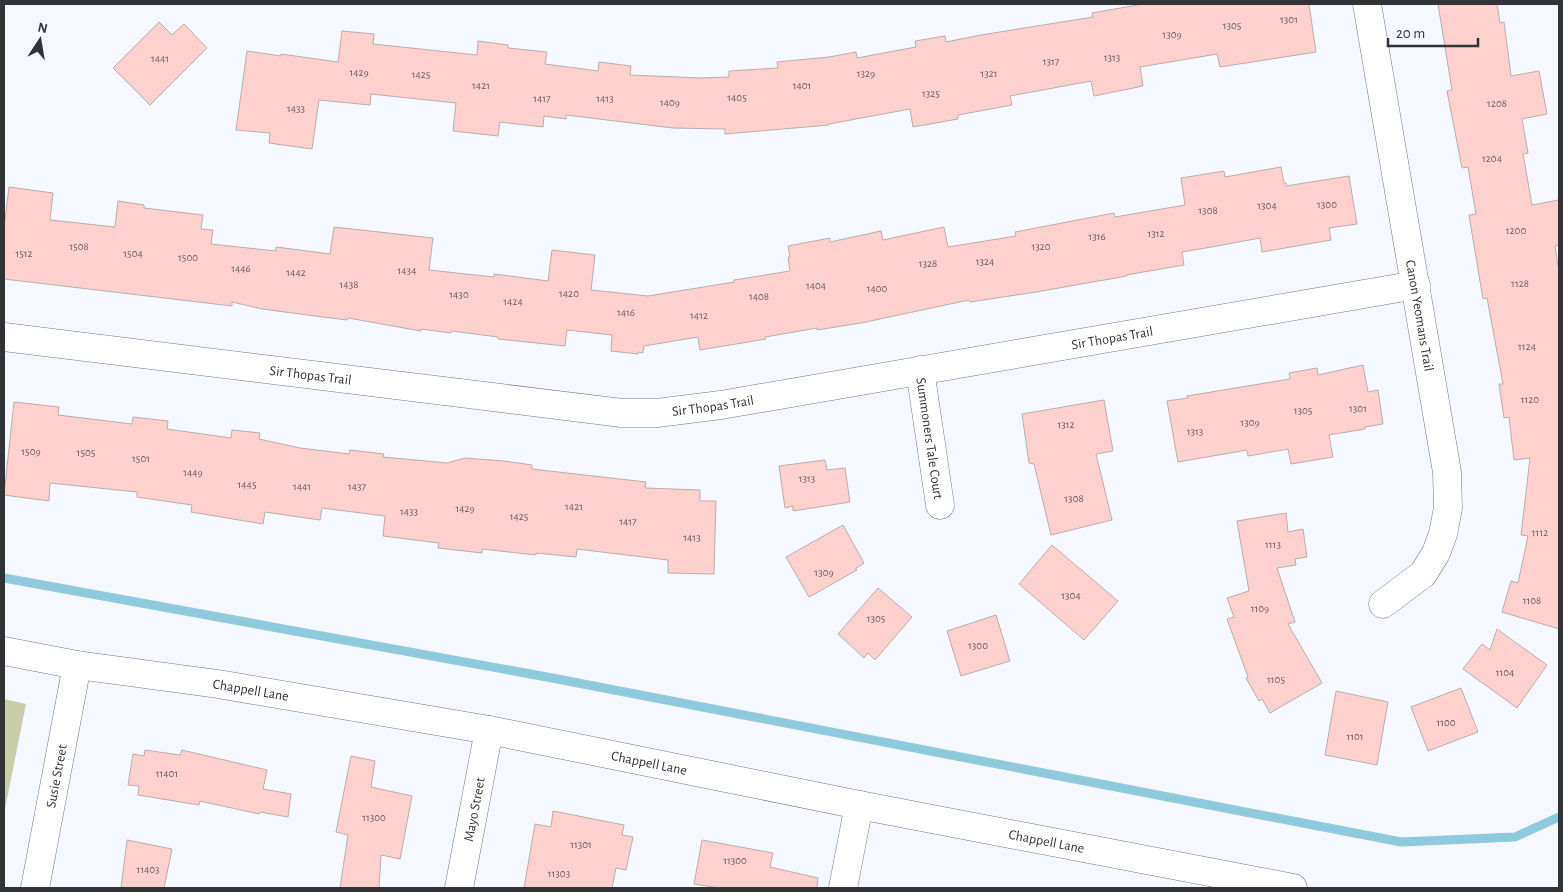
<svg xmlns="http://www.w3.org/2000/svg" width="1563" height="892" viewBox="0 0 1563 892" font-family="'Alegreya Sans',sans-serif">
<rect width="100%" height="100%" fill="#f5f8ff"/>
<path fill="#cacdac" d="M4,699L26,704L4,814Z"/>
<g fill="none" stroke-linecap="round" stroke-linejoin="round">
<path stroke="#8fc9dd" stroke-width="9" d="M4,578L547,677L1401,842L1515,837L1559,817"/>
</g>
<path fill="#ffd1ce" stroke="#baacab" d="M1143,4H1309L1316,52L1220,67L1217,54L1140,67L1143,86L1094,96L1091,81L1010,96L1012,105L958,115V119L913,127L910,109L829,124V125L725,134V129L673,128L566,115V119L544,116L543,127L500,122L498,136L453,131L456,103L371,94L370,105L319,100L312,149L269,143L270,133L236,130L247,51L281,56V54L338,62L342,31L374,34L373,44L477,55L478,41L508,45V48L547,52L545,64L598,71L599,62L631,66L630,75L701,78L729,77V71L778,68L777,62L829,57L856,52L857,58L916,47L915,41L945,36L946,42L981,35L1093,17L1092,13Z
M1438,4H1497L1500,23L1504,22L1511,76L1539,71L1547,114L1522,119L1528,153L1523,154L1532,205L1559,200V245L1555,246L1559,272V629L1502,612L1511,581L1518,583L1528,536L1521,535L1530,458L1514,460L1509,417L1504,418L1499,384H1503L1487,298L1483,299L1469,215L1476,214L1468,167L1462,168L1447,91L1452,90Z
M159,22L172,35L184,24L207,48L150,105L113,68Z
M1281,167L1284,183H1286V186L1349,176L1357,224L1329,228L1331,240L1262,252L1260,238L1217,246L1182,252L1184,265L1126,275L1127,276L1036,292L970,302L969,300L861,323L817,330V328L765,337L766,339L700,350L698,337L644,346L643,353L638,352V354L611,351L612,335L567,330L565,346L498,339V337L452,331L451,333L421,329V331L348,318L347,320L323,317L262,309L232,302V306L4,279V228L9,187L53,193L50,220L115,227L118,201L144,205V208L203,215L201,229L213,230L211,244L276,251V247L330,254L334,227L433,238L429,270L494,277V274L548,281L552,250L595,255L591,290L648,296L734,282V280L790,271L788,257H790L788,246L830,238V242L881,231L883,240L944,227L948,247L1016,236L1015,232L1114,213L1115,217L1185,205L1181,178L1224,171L1225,177Z
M1363,365L1368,392L1378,390L1383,424L1365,427V429L1329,435L1333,457L1291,464L1288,449L1248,456L1247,450L1178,462L1167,401L1188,398L1187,396L1290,379L1289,373L1317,368L1318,375Z
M1104,400L1113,451L1096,454L1112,520L1051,535L1034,464L1029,463L1022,414Z
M14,402L59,407L58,415L132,424L133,417L168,421L167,429L231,438L232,430L260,433L259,439L300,448L349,454L350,450L384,454L383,457L447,463L465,458L504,461L532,465V469L646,482L645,488L700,490V501H716L714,574L668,573V560L577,549L576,557L536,553V555L482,549V553L438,548L439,543L383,536L385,516L322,508L320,520L265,512L263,524L191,512L192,505L137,497V492L50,483L49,501L4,495Z
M825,460L827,470L845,468L850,502L793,511V506L785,508L779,466Z
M1286,513L1288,532L1303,529L1307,557L1295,559L1296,565L1277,568L1295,622L1288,624L1322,683L1270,713L1262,699L1259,701L1246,678L1248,677L1227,619L1234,617L1227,598L1249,591L1237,521Z
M843,525L864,563L855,569L857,570L809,597L786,557Z
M1052,545L1118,601L1084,640L1019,584Z
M878,588L912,617L875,660L868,653L864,658L838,634Z
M996,615L1010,661L961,676L947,631Z
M1497,629L1547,665L1517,708L1463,669L1482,644L1490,650Z
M1461,688L1478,732L1428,751L1411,707Z
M1336,691L1388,702L1377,765L1325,755Z
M145,750L180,755L182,750L267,770L263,789L291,794L288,817L260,812L259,814L200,801L199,805L138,795L139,786L128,785L133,754L144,756Z
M351,756L375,761L371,787L412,796L400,859L381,855L379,888H340L348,835L336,832Z
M553,811L624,825L622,835L633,837L626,870L616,868L612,888H524L535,824L551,827Z
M127,840L172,849L164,888H121Z
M702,840L773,853L770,867L818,878L817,888H719L694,884Z"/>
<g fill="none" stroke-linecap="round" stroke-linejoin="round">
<defs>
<g id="street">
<path id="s1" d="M1367,4L1447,472L1448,508L1443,534L1436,553L1423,574L1383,604"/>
<path id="s2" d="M4,337L622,413H657L721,405L1416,285"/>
<path id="s3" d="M920,370L940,505"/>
<path id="s4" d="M4,651L77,665L218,684L489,730L859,805L1293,888"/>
<path id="s5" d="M35,888L77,665"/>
<path id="s6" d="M459,888L489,730"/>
<path d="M843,888L859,805"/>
</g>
</defs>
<use href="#street" stroke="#757983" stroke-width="29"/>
<use href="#street" stroke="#fff" stroke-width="28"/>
</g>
<g text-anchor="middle" stroke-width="4" stroke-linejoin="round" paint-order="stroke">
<g font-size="11" fill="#645a5d">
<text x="1289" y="23">1301</text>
<text x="1232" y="29">1305</text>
<text x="1172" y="38">1309</text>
<text x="1112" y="61">1313</text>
<text x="160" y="62">1441</text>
<text x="1051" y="65">1317</text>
<text x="359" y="76">1429</text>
<text x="866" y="77">1329</text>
<text x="989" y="77">1321</text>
<text x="421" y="78">1425</text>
<text x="481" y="89">1421</text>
<text x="802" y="89">1401</text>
<text x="931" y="97">1325</text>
<text x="737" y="101">1405</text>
<text x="542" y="102">1417</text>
<text x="605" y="102">1413</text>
<text x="670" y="106">1409</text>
<text x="1497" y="107">1208</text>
<text x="296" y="112">1433</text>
<text x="1492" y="162">1204</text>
<text x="1327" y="208">1300</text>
<text x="1267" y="209">1304</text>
<text x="1208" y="214">1308</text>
<text x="1516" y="234">1200</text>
<text x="1156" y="237">1312</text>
<text x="1097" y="240">1316</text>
<text x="79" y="250">1508</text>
<text x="1041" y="250">1320</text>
<text x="24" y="257">1512</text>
<text x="133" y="257">1504</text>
<text x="188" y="261">1500</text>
<text x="985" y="265">1324</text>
<text x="928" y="267">1328</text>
<text x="241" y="272">1446</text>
<text x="407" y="274">1434</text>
<text x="296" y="276">1442</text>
<text x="1520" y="287">1128</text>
<text x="349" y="288">1438</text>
<text x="816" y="289">1404</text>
<text x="877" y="292">1400</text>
<text x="569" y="297">1420</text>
<text x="459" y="298">1430</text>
<text x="759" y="300">1408</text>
<text x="513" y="305">1424</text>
<text x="626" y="316">1416</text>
<text x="699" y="319">1412</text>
<text x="1527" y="350">1124</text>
<text x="1530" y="403">1120</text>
<text x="1358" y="412">1301</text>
<text x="1303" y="414">1305</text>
<text x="1250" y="426">1309</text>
<text x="1066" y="428">1312</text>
<text x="1195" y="435">1313</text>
<text x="31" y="455">1509</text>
<text x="86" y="456">1505</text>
<text x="141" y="462">1501</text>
<text x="193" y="476">1449</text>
<text x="807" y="482">1313</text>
<text x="247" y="488">1445</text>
<text x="302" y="490">1441</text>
<text x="357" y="490">1437</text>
<text x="1074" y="502">1308</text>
<text x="574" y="510">1421</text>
<text x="465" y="512">1429</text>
<text x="409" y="515">1433</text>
<text x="519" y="520">1425</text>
<text x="628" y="525">1417</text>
<text x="1540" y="536">1112</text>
<text x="692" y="541">1413</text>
<text x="1273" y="548">1113</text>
<text x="824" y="576">1309</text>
<text x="1071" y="599">1304</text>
<text x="1532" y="604">1108</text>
<text x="1260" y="612">1109</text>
<text x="876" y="622">1305</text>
<text x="978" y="649">1300</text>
<text x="1505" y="676">1104</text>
<text x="1276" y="683">1105</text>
<text x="1446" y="726">1100</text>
<text x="1355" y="740">1101</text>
<text x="167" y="777">11401</text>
<text x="374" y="821">11300</text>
<text x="581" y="848">11301</text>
<text x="735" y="864">11300</text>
<text x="148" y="873">11403</text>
<text x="559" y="877">11303</text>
</g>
<g font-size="14" fill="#313337" stroke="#f5f8ff">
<text dy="5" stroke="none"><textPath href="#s1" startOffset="316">Canon Yeomans Trail</textPath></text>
<text dy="5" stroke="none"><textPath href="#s2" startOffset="1119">Sir Thopas Trail</textPath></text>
<text dy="5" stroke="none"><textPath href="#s2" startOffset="309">Sir Thopas Trail</textPath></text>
<text dy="5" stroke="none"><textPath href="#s2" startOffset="714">Sir Thopas Trail</textPath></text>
<text dy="5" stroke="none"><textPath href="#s3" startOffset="69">Summoners Tale Court</textPath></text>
<text dy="5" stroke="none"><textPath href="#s4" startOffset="250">Chappell Lane</textPath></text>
<text dy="5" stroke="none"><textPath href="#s4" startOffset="655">Chappell Lane</textPath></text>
<text dy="5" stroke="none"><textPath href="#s5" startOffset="114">Susie Street</textPath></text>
<text dy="5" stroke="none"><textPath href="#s6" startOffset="80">Mayo Street</textPath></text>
<text dy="5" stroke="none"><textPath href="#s4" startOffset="1060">Chappell Lane</textPath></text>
</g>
</g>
<rect width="1563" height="892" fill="none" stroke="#313337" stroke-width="10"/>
<g transform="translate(40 40) rotate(12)" stroke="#f5f8ff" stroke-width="4" paint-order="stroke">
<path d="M0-4L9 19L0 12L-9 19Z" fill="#313337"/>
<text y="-8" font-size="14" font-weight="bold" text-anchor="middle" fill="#313337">N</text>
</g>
<path d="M1388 38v8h90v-8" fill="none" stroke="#313337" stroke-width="2.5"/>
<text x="1396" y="38" font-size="15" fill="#313337" stroke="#f5f8ff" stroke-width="4" paint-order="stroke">20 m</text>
</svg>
